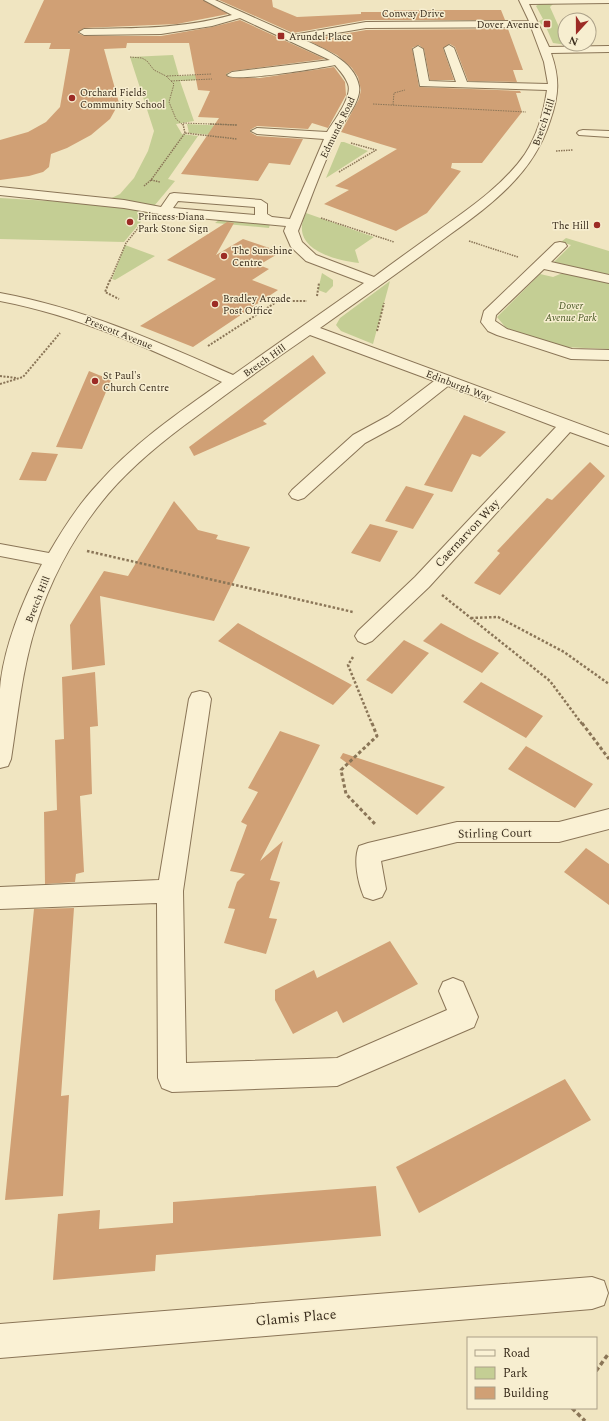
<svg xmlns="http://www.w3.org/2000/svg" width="609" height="1421" viewBox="0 0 609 1421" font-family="Spectral,serif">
<rect width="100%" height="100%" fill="#f0e5c1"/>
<path fill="#c4ce94" d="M541,3H554L550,7L567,45L553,43L546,27L541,24L539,21L543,19L536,6Z
M173,55L179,76L227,73L232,75L228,78L180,81L194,121L176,124L182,134L198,136L168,179L175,181L124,242L0,239V198L99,204L120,194L134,178L148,151L154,131L130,57Z
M187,124L246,127L240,137L189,133Z
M341,142H344L368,151L326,178Z
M306,213L374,237L355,250L359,263C333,260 288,248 306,213Z
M219,220L270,224L269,228L215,223Z
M566,238L609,251V275L554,262L571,245L561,242Z
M125,245L155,256L115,280L112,279Z
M565,272L609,281V349L562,347L506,328L497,317L540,274L553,277Z
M322,273L333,280V286L326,293L318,290Z
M390,281L373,344L341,331L336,325L340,318Z"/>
<path fill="#d0a075" d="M44,0H203L228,14L177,24L84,28L78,33L84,36H161L212,27L240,20L325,59L232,71L226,74L227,76L233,78H260L334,67L345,82L346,95L328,128L312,123L308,129L257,126L250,130V132L257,136L303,139L290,165L269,163L258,181L181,174L219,118L198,117L210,91L198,90L189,43H127L126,48L104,49L119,103L110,119L91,135L67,148L51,154L49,167L43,172L29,176L0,180V140L28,132L46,122L60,107L70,49H49L51,43H24Z
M219,0H272L273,7L297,17L361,14V12H395L394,10H501L505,20H366L293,33Z
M508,29L523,70H513L517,82L468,81L455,47L450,44L443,48L454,80H430L424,49L419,45L412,48L419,87L520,91L521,93H516L522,112L482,163H452L451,168L461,171L427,213L396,231L324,204L349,190L335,186L397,149L341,132L359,99L361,90L358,77L352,68L337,55L307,40L366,30Z
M227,222L234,223L216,255L243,239L281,252L259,265L269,269L252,280L278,290L193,347L140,326L216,279L167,260Z
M313,355L326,373L263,421L267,424L194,456L189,447Z
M89,371L111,380L82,449L56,447Z
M464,415L506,432L480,457L472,454L452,492L424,485Z
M32,452L58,454L46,481L19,480Z
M590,462L605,476L500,595L474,583L500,553L497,551L547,498L552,500Z
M406,486L434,494L413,529L385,521Z
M174,501L198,530L218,535L216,539L250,547L214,621L100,596L105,665L72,670L70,625L104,571L128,576Z
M370,524L398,531L380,562L351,553Z
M238,623L263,637L352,685L333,705L218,641Z
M441,623L469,638L499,653L482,673L423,641Z
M404,640L429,653L392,694L366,680Z
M95,672L98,726L90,727L92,794L80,796L84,872L76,874L75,882L45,884L44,812L57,810L55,740L64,739L62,677Z
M481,682L543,716L526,738L463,702Z
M280,731L320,745L260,861L283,841L270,880L280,882L269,918L277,919L266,954L224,943L235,909L228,908L237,882L245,874L230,871L247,825L241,822L258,792L248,788Z
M526,746L593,784L575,808L508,769Z
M343,753L445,787L417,815L340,758Z
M586,848L609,864V905L564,872Z
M74,908L61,1096L69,1095L63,1196L5,1200L34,909Z
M390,941L418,984L343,1023L337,1011L293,1034L275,1000V990L314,970L317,978Z
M565,1079L591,1120L419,1213L396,1167Z
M376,1186L381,1236L156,1255L155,1271L53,1280L58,1214L100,1210L99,1229L173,1223V1202Z"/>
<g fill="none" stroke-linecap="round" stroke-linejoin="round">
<defs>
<path id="minor" d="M204,0H215L293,35L366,22L529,21L519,0H609V3L529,4L549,47L609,46V52L551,53C560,79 559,95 550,121C531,181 481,211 433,247C395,275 358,301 320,328L609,435V446L570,432L429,587L372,641L365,644L358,641L355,636L358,631L415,577L556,427L448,386L400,424L365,443L304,498L298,500L292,498L289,494L292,490L353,435L388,416L434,381L310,335C272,361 234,388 197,416C165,439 134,464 108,494C76,532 51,578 36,625C22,669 18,714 11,759L8,766L0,768C0,742 0,715 0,689C3,649 23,599 42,564L0,556V544L49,553C63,529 78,505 97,485C133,444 178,413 222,382C150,349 79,316 0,301V293C82,308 156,341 233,375L364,283L306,261L291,247L284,231L286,226L165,215L124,208L0,195V187L124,200L161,207L170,194L174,193L261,200L267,204V214L272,217L290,219L324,139L257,134L251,131L257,128L327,132C334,121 353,96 348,84C345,76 340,71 335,65C320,68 233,83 227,75L232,72L330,60L240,18L212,26L161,34L84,35L79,32L84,29C137,28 181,29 232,15ZM531,27L544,62L548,84L467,82L454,48L449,45L444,48L456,82L429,81L423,49L418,46L413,49L420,86L547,90C544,111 537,136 525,154C503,186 467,210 436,232C415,247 394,262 374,277L316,255L302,242L298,231C313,194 326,154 346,119C352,110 361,97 359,86C355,61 322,48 302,39L366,28ZM178,201L255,207V215L173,208Z
M583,130L609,131V137L579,135L577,133L579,131Z
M560,242L565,243L567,246L551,262L609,275V283L544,269L496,315L495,321L507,329L572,349L609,350V360L571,359L497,335L488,331L481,322L484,311L555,243Z
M200,691L208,693L211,699L183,891L186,1063L337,1058L447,1010L439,991L443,982L453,978L463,982L478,1017L474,1027L337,1086L172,1092L162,1088L158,1078L157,903L0,909V887L159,880L189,699L192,693Z
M609,809V829L559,842H457L381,861L386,889L382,897L373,900L364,897C358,883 353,860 359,846L368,843L457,822H559Z
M592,1277L604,1281L608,1293L604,1305L592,1309L0,1358V1324Z"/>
</defs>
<use href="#minor" stroke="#8a7557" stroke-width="2"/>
<path stroke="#8a7557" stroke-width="1" stroke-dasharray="1.5 1" stroke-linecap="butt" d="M130,57L142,58L147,61L154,70L166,76L174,84L169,102L176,119L183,125
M167,76L212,74
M171,81L212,79
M373,104L526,112
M393,105L394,93L405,90
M183,123L237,125"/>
<path stroke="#8a7557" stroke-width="1.5" stroke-dasharray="1.5 1" stroke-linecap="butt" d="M183,124L185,133
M210,124L237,125
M556,151L573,150
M339,172L376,150L351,143
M151,180L160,182
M144,186L151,180L185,133L237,139
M321,218L394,242
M469,241L518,257
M110,281L126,243L139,227"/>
<path stroke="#8a7557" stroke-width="2" stroke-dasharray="2 1.5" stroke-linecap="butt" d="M110,280L105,292L119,299
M317,296L319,283
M377,331L384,303
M208,346L278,301H307
M0,376L17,378
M0,384L23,377L60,333"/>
<path stroke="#8a7557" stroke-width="2.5" stroke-dasharray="2.5 2" stroke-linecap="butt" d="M87,551L353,612
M442,595L550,681L582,724
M471,618L498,617L564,652L609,684
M353,657L348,665L372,724"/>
<path stroke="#8a7557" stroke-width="3" stroke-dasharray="3.5 2.5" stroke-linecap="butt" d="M372,723L377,736L341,770L346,794L375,824
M582,723L609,759"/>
<path stroke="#8a7557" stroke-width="3.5" stroke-dasharray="4.5 3" stroke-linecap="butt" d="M596,1371L609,1353
M572,1408L585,1421"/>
<use href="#minor" fill="#faf1d4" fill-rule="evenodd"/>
</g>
<g fill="#9c2b25" stroke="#f7eed0" stroke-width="1.5">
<rect x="543" y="20" width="8" height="8" rx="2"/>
<rect x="277" y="32" width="8" height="8" rx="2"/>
<circle cx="72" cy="98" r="4"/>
<circle cx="130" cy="222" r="4"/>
<circle cx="597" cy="225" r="4"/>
<circle cx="224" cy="256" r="4"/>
<circle cx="215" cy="304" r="4"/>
<circle cx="95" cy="381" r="4"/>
</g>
<g text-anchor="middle" stroke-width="3" stroke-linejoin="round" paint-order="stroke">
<g font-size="10" fill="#392c1c" stroke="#f7eed0">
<text x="413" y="17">Conway Drive</text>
<text transform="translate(543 122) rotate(-71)" y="4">Bretch Hill</text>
<text transform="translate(337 127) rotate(-64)" y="4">Edmunds Road</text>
<text transform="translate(119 332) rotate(22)" y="4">Prescott Avenue</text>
<text transform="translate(264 360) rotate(-35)" y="4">Bretch Hill</text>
<text transform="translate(459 385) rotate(21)" y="4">Edinburgh Way</text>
<text transform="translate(37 599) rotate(-68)" y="4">Bretch Hill</text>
</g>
<g font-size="10" fill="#392c1c" stroke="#f7eed0" text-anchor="start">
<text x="539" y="28" text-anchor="end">Dover Avenue</text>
<text x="289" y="40">Arundel Place</text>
<text x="80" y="96">Orchard Fields<tspan x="80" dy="12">Community School</tspan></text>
<text x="138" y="220">Princess Diana<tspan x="138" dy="12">Park Stone Sign</tspan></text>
<text x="589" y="229" text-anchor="end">The Hill</text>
<text x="232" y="254">The Sunshine<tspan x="232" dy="12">Centre</tspan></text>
<text x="223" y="302">Bradley Arcade<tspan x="223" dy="12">Post Office</tspan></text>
<text x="103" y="379">St Paul's<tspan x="103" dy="12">Church Centre</tspan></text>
</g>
<g font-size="10" font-style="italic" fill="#465622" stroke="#f7eed0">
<text x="571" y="309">Dover<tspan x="571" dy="12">Avenue Park</tspan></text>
</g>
<g font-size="12" fill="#392c1c" stroke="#f7eed0">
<text transform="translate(467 533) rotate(-47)" y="4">Caernarvon Way</text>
<text transform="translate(495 833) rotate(-1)" y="4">Stirling Court</text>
</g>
<g font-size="14" fill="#392c1c" stroke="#f7eed0">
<text transform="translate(296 1317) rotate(-5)" y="5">Glamis Place</text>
</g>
</g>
<rect x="467" y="1337" width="130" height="72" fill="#f7eed0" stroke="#aba088"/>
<rect x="475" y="1350" width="20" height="6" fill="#faf1d4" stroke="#aba088"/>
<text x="503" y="1357" font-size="12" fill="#392c1c">Road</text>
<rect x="475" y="1367" width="20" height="12" fill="#c4ce94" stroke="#aba088"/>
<text x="503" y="1377" font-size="12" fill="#392c1c">Park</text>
<rect x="475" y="1387" width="20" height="12" fill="#d0a075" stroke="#aba088"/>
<text x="503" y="1397" font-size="12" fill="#392c1c">Building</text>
<g transform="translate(577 32) rotate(201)"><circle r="19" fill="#f7eed0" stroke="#aba088"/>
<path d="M0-3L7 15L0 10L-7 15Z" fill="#9c2b25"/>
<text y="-6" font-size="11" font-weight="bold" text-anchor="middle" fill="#392c1c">N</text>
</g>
</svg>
